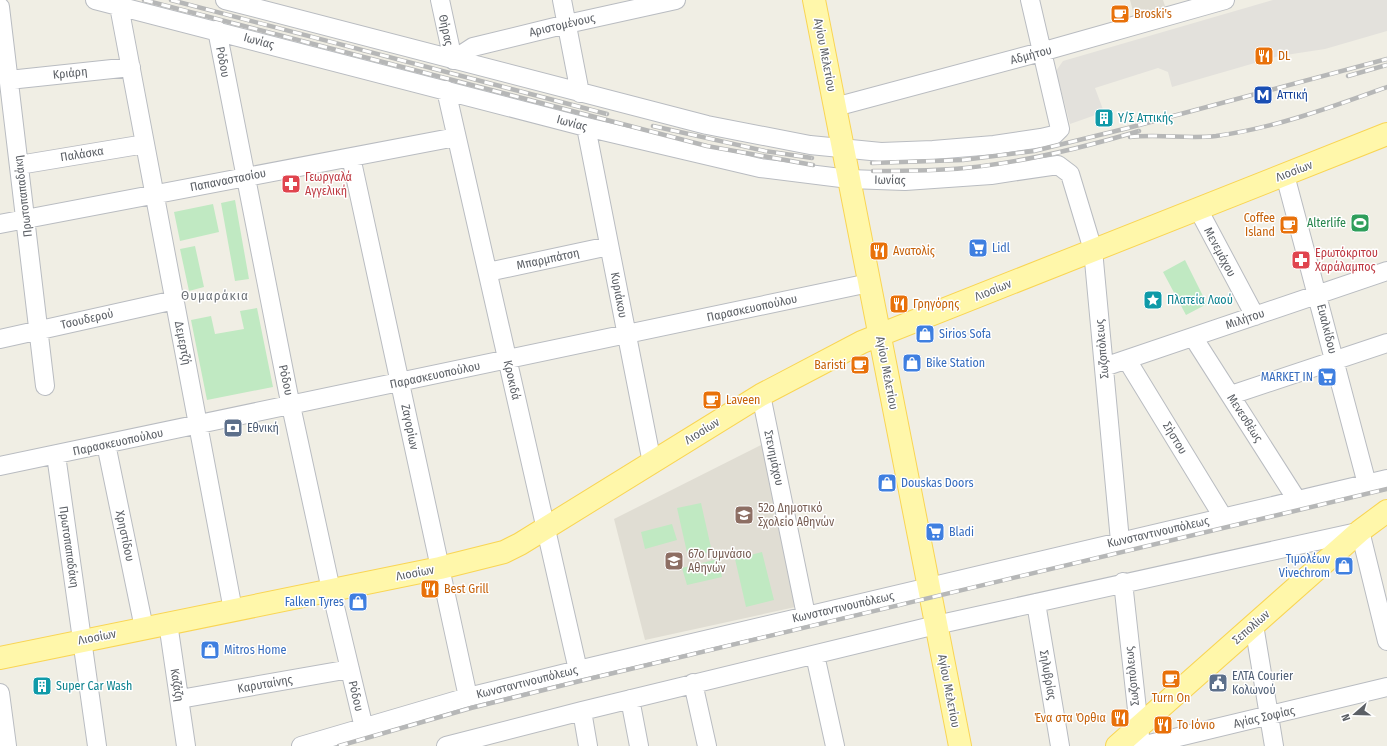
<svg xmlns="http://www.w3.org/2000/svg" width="1387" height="746" viewBox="0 0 1387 746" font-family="'Fira Sans Condensed',sans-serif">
<rect width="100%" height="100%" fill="#f0eee4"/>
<path fill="#e3e1dc" d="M1273,0H1387V31L1325,49L1279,56L1172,87L1168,72L1158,68L1095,88L1104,112L1070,124L1056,71L1063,61Z"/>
<path fill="#e0ddd3" d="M1130,0H1163L1165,6L1134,15Z
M765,443L800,606L645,640L614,519Z"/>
<path fill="#c0e9c2" d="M235,200L249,279L235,281L221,203Z
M213,204L219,232L180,241L174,212Z
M195,246L204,287L189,291L180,249Z
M1185,260L1207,304L1186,315L1163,272Z
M257,308L273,387L207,400L191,320L211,316L215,334L244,329L240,311Z
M701,503L712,552L688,557L677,508Z
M672,524L677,540L645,549L641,532Z
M762,552L774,600L746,607L735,559Z
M718,559L722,577L687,585L682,568Z"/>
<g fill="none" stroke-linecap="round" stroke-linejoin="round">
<defs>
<path id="minor" d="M95,0L586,127L760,168L849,179L905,181L991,175L1058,165L1070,174L1093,250L1120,541
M225,0L707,125L810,145L881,152L933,150L994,145L1041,138L1054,135L1060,129L1030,0
M440,0L453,60L473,47L567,24L676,0
M562,0L580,93
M119,6L233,610
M0,7L45,386
M217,30L288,392L331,590L364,728
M9,80L131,67
M446,90L578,670
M835,107L1041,52L1225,0
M586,127L652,463
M351,157L468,697
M19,165L145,144
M1285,175L1367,484
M1198,209L1255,316
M0,224L456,137
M488,272L609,246
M1193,337L1297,500
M0,339L175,300
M1127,360L1223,517
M1104,367L1387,271
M761,395L806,615
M1231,395L1387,343
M106,444L144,628
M56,455L97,746
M0,466L869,283
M1360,531L1387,641
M1123,582L1141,746L1387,687
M1036,603L1060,746
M168,623L186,746
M1254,625L1274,746
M815,655L835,746
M693,683L707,746
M0,693L7,746
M180,699L350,669
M630,699L639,746
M582,711L588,746
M301,746L468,697L578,670L1387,479
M446,746L582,711L936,625L1362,531"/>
<path id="major" d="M814,0L960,746
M0,658L440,568L504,552L520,544L761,395L862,342L1387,134
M1117,746L1360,531L1387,511"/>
</defs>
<use href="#minor" stroke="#b9bcc1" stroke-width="20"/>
<use href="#major" stroke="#f9d554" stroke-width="24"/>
<use href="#minor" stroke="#fff" stroke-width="18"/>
<use href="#major" stroke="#fff7aa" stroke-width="22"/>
<defs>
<path id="rail" d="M144,0L707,146L813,165
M171,0L607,114
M1348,76L1387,65
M653,126L765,151L812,158
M1130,137C1159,134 1188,139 1216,136C1275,128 1332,107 1387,87
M872,163L963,160L1034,151L1128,128L1387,59
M873,171C904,171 935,171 965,168C1025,162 1082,148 1139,131
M339,746L471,708L580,681L1387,489"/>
</defs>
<use href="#rail" stroke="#b6b7b7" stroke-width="4.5"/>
<use href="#rail" stroke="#fff" stroke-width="3" stroke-dasharray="9" stroke-linecap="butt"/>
</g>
<defs>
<symbol id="cafe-square" viewBox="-11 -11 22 22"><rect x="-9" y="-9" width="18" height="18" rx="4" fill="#e8710a" stroke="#fff"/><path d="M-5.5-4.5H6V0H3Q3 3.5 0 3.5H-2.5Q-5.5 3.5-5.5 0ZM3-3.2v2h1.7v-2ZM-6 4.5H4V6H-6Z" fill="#fff"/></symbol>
<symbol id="restaurant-square" viewBox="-11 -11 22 22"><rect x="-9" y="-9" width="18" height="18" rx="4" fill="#e8710a" stroke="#fff"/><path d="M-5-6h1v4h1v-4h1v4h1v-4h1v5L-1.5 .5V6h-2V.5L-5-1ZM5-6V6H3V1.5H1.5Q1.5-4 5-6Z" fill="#fff"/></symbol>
<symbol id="metro-square" viewBox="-11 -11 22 22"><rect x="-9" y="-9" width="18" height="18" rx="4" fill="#1a4fb4" stroke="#fff"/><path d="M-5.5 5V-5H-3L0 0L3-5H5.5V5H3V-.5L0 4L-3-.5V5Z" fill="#fff"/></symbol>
<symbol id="building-square" viewBox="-11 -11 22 22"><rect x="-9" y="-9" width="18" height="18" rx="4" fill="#0f9aa8" stroke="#fff"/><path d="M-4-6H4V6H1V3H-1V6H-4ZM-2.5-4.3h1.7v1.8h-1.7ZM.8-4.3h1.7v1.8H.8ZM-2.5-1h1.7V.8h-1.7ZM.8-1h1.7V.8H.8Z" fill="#fff"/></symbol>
<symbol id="pharmacy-square" viewBox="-11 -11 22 22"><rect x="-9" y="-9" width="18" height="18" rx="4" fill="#e0444e" stroke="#fff"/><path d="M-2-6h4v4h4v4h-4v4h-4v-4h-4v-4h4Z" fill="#fff"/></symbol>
<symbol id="stadium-square" viewBox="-11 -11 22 22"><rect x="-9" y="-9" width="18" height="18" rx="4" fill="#2e9e5b" stroke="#fff"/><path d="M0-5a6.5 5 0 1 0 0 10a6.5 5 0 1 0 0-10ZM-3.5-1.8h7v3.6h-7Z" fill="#fff"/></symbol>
<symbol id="supermarket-square" viewBox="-11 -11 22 22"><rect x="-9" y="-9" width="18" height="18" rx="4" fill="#3f7fe0" stroke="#fff"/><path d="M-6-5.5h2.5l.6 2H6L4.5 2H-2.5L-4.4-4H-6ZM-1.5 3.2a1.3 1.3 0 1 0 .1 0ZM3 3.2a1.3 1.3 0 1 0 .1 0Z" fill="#fff"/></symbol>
<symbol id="sight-square" viewBox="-11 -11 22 22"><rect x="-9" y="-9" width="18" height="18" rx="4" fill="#0f9aa8" stroke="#fff"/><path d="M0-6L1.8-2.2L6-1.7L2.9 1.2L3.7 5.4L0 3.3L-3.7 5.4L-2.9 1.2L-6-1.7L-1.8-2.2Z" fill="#fff"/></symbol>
<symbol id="shop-square" viewBox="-11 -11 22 22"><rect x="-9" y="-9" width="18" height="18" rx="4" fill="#3f7fe0" stroke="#fff"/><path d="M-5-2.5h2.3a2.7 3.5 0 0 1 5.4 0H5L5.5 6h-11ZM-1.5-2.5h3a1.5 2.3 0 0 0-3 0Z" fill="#fff"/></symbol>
<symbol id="bank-square" viewBox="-11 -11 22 22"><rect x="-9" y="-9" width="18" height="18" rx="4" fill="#5c6f8a" stroke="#fff"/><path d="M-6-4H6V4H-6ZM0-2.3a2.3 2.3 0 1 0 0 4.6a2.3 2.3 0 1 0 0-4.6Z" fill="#fff"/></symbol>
<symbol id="school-square" viewBox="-11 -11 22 22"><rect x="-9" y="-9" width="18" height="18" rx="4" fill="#8d6e63" stroke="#fff"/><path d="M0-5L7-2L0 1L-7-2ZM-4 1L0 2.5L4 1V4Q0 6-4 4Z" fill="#fff"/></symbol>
<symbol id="civic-square" viewBox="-11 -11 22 22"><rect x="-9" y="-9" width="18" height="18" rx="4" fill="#5c6f8a" stroke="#fff"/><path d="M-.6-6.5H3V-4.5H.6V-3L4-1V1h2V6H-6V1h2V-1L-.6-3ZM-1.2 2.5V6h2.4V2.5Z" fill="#fff"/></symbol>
</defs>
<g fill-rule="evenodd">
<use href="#cafe-square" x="1109" y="3" width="22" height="22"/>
<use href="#restaurant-square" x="1253" y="45" width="22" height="22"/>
<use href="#metro-square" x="1252" y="84" width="22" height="22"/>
<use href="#building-square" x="1093" y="107" width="22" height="22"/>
<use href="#pharmacy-square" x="280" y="173" width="22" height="22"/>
<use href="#stadium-square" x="1349" y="212" width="22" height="22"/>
<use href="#cafe-square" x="1278" y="214" width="22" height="22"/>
<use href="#supermarket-square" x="967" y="237" width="22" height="22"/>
<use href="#restaurant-square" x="868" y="240" width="22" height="22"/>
<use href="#pharmacy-square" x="1290" y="249" width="22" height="22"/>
<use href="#sight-square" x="1142" y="289" width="22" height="22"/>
<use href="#restaurant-square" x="888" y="293" width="22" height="22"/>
<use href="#shop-square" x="914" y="323" width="22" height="22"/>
<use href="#shop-square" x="901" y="352" width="22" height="22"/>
<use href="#cafe-square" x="849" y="354" width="22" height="22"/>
<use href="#supermarket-square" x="1316" y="366" width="22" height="22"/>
<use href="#cafe-square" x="701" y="389" width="22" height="22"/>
<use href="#bank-square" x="222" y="417" width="22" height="22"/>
<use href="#shop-square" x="876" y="472" width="22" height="22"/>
<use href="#school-square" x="733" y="504" width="22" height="22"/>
<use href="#supermarket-square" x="924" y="521" width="22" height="22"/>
<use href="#school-square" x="663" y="550" width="22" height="22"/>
<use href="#shop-square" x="1333" y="555" width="22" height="22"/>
<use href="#restaurant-square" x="419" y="578" width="22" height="22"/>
<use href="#shop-square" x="347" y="591" width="22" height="22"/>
<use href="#shop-square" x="199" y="639" width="22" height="22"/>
<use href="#cafe-square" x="1160" y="668" width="22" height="22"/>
<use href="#civic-square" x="1207" y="672" width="22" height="22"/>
<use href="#building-square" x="31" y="675" width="22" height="22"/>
<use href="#restaurant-square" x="1109" y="707" width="22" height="22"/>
<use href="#restaurant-square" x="1152" y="714" width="22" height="22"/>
</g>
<g text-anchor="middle" stroke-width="3" stroke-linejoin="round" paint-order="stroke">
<g font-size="12" fill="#c56008" stroke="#fff" text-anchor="start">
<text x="1134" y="18">Broski's</text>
<text x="1278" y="60">DL</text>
<text x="1275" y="222" text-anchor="end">Coffee<tspan x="1275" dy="14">Island</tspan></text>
<text x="893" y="255">Ανατολίς</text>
<text x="913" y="308">Γρηγόρης</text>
<text x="846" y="369" text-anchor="end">Baristi</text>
<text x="726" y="404">Laveen</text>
<text x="444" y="593">Best Grill</text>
<text x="1171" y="702" text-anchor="middle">Turn On</text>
<text x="1106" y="722" text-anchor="end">Ένα στα Όρθια</text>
<text x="1177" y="729">Το Ιόνιο</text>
</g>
<g font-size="12" fill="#5c6066" stroke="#fff">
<text transform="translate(562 25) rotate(-13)" y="4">Αριστομένους</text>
<text transform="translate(446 30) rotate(78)" y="4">Θήρας</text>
<text transform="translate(259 41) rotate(15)" y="4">Ιωνίας</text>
<text transform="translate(825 55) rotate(79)" y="4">Αγίου Μελετίου</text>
<text transform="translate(1031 55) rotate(-15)" y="4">Αδμήτου</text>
<text transform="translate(223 62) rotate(79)" y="4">Ρόδου</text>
<text transform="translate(70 73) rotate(-6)" y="4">Κριάρη</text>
<text transform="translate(572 123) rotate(15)" y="4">Ιωνίας</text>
<text transform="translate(82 154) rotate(-9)" y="4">Παλάσκα</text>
<text transform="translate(1294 171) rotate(-21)" y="4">Λιοσίων</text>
<text transform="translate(228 180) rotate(-11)" y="4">Παπαναστασίου</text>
<text transform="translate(890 180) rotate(1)" y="4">Ιωνίας</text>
<text transform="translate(23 196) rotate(-97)" y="4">Πρωτοπαπαδάκη</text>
<text transform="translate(1220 252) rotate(62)" y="4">Μενεμάχου</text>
<text transform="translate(548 259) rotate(-12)" y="4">Μπαρμπάτση</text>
<text transform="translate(993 290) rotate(-22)" y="4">Λιοσίων</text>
<text transform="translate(619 295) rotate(79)" y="4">Κυριάκου</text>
<text transform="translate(752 308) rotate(-12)" y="4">Παρασκευοπούλου</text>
<text transform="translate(87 319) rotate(-13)" y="4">Τσουδερού</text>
<text transform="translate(1245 319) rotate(-19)" y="4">Μιλήτου</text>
<text transform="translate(1327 329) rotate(76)" y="4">Ευαλκίδου</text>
<text transform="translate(183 343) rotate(79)" y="4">Δεμερτζή</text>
<text transform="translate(1102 349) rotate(-95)" y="4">Σωζοπόλεως</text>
<text transform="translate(887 373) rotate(79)" y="4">Αγίου Μελετίου</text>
<text transform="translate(435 375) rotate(-12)" y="4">Παρασκευοπούλου</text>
<text transform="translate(286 380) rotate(78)" y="4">Ρόδου</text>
<text transform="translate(512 380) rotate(77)" y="4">Κροκιδά</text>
<text transform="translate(1245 418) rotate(57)" y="4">Μενεσθέως</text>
<text transform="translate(410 427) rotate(78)" y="4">Ζαγορίων</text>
<text transform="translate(702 431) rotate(-32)" y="4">Λιοσίων</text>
<text transform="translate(1175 438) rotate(59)" y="4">Σήστου</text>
<text transform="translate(118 442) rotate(-12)" y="4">Παρασκευοπούλου</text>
<text transform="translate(774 458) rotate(78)" y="4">Στενημάχου</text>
<text transform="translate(1158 532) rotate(-13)" y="4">Κωνσταντινουπόλεως</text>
<text transform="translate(125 536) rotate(78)" y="4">Χρηστίδου</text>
<text transform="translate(69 547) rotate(82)" y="4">Πρωτοπαπαδάκη</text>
<text transform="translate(415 573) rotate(-11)" y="4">Λιοσίων</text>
<text transform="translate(843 607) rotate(-13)" y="4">Κωνσταντινουπόλεως</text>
<text transform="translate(1251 627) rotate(-41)" y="4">Σεπολίων</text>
<text transform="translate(97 637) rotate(-11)" y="4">Λιοσίων</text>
<text transform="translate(1048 675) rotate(80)" y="4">Σηλυβρίας</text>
<text transform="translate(1132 676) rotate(-96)" y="4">Σωζοπόλεως</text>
<text transform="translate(527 682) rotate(-14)" y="4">Κωνσταντινουπόλεως</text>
<text transform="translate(265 684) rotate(-10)" y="4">Καρυταίνης</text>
<text transform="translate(177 685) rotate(81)" y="4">Καζάζη</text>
<text transform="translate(949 691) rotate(79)" y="4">Αγίου Μελετίου</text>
<text transform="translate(356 696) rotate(77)" y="4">Ρόδου</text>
<text transform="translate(1264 717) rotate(-13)" y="4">Αγίας Σοφίας</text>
</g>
<g font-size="12" fill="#164399" stroke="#fff" text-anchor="start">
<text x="1277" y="99">Αττική</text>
</g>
<g font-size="12" fill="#0d838f" stroke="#fff" text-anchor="start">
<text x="1118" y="122">Υ/Σ Αττικής</text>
<text x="1167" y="304">Πλατεία Λαού</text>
<text x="56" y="690">Super Car Wash</text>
</g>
<g font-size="12" fill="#be3a42" stroke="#fff" text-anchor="start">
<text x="305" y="181">Γεωργαλά<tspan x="305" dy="14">Αγγελική</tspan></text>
<text x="1315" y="257">Ερωτόκριτου<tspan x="1315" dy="14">Χαράλαμπος</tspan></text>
</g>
<g font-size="12" fill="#27864d" stroke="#fff" text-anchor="end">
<text x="1346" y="227">Alterlife</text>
</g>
<g font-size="12" fill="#366cbe" stroke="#fff" text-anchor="start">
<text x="992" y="252">Lidl</text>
<text x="939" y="338">Sirios Sofa</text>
<text x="926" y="367">Bike Station</text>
<text x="1313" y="381" text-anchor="end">MARKET IN</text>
<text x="901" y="487">Douskas Doors</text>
<text x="949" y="536">Bladi</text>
<text x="1330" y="563" text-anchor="end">Τιμολέων<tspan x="1330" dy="14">Vivechrom</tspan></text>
<text x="344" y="606" text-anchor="end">Falken Tyres</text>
<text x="224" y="654">Mitros Home</text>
</g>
<g font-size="12" fill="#4e5e75" stroke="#fff" text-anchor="start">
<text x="247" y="432">Εθνική</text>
<text x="1232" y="680">ΕΛΤΑ Courier<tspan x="1232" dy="14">Κολωνού</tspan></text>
</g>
<g font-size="12" fill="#785e54" stroke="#fff" text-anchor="start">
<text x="758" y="512">52ο Δημοτικό<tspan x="758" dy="14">Σχολείο Αθηνών</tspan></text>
<text x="688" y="558">67ο Γυμνάσιο<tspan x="688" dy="14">Αθηνών</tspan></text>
</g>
<g font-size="13" letter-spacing="1" fill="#6d7278" stroke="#fff">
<text x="215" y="300">Θυμαράκια</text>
</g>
</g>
<g transform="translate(1355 714) rotate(250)" stroke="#ffffff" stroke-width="3" paint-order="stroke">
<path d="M0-3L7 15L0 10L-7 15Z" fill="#5c6066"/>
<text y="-6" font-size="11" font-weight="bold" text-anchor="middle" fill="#5c6066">N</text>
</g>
</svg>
